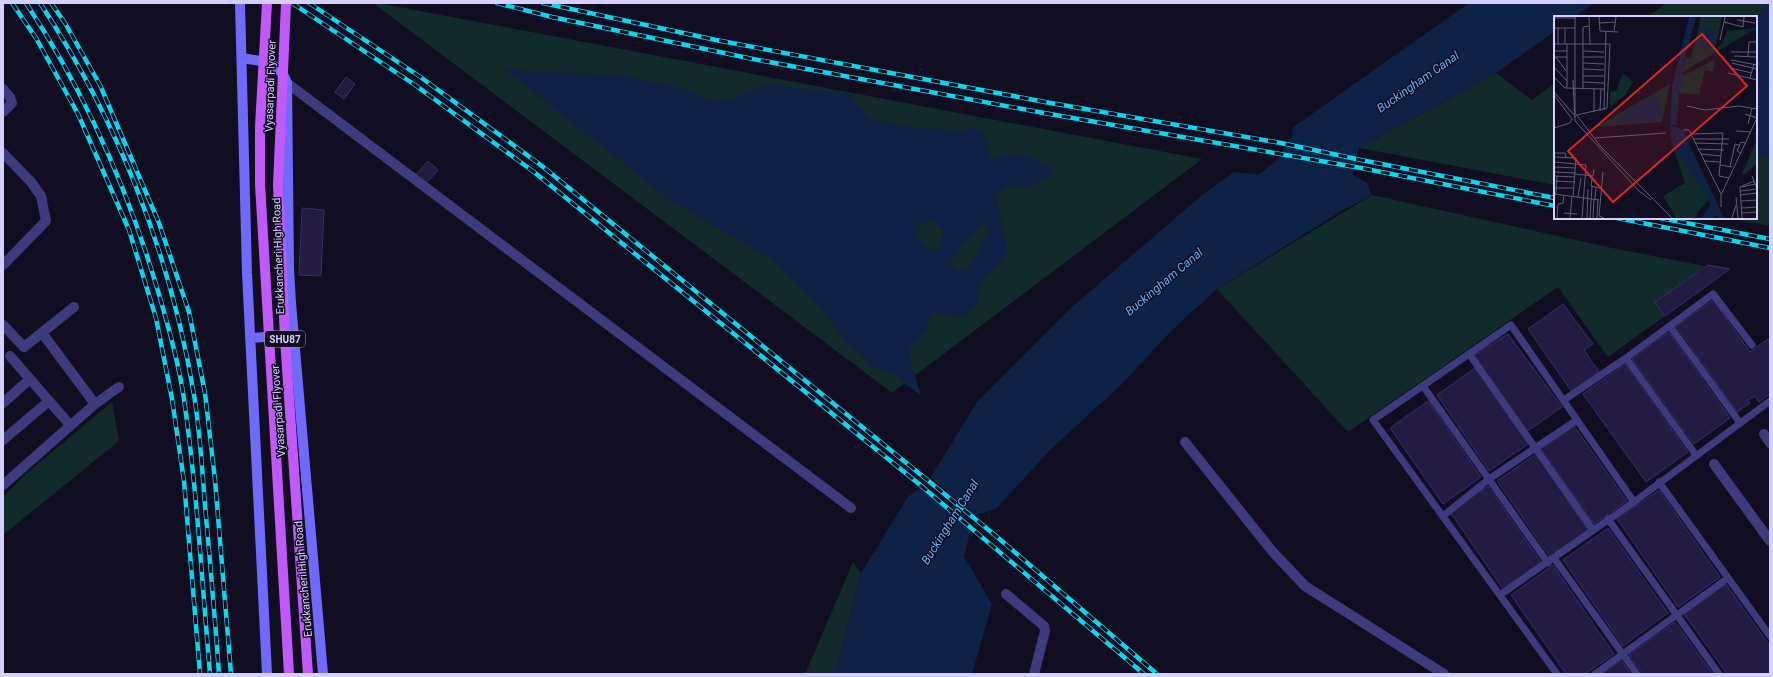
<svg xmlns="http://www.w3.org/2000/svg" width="1773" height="677" viewBox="0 0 1773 677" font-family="Roboto,sans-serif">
<rect width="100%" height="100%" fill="#110e21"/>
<path fill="#112a2a" d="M373,3H378L1202,159L892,393Z
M1667,3H1770V226L1727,218H1756V17H1647Z
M1496,73L1532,100L1555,83V185L1359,148Z
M1372,195L1612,248L1705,266L1656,302L1665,316L1608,357L1558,287L1348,432L1217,289Z
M112,402L119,441L3,535V497L28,472Z
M853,562L861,573L836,674H805Z"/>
<path fill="#0e2245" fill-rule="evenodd" d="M1469,3H1594L1574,17H1555V31L1496,73L1359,148L1353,175L1367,183L1372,195L1341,211L1217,289L1171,331L1122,384L1049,451L996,509L974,515L931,477L977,402L1071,308L1201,196L1234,172L1258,175L1275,162L1293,135L1292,128Z
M1767,3H1770V156L1759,158L1756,156V17Z
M506,70L619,75L681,88L713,101L733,98L767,85L849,94L870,119L911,127L935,129L960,131L974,127L985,135L991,159L1012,154L1033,158L1053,171C1039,185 1028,187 1008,185L996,197L1007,248L1000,263L981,281L976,306L962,318L933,312L927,329L908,350L921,396L892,373L875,368L845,341L827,315L771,259L670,200ZM933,219L944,232L939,250L928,249L916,235L920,224ZM986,220L989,233L968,269L956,270L950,261L959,249Z
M923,486L972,525L964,556L992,604L972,674H836L861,573L908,497Z"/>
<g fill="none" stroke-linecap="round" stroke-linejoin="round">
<path stroke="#0e2245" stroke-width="14" d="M946,529L971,489"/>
</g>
<path fill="#231b41" stroke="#3a2d6c" d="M346,77L355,84L344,99L335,92Z
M428,161L438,170L424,186L414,177Z
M302,208L324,210L321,276L299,275Z
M1708,265L1730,269L1665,316L1655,302Z
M1713,300L1750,352L1768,339L1770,342V394L1759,402L1755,396L1748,400L1750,403L1737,412L1676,326Z
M1563,304L1593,344L1584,350L1599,372L1572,392L1528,329Z
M1669,332L1730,418L1694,444L1632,359Z
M1508,334L1562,407L1526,432L1473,356Z
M1625,364L1688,452L1646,482L1583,394Z
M1475,368L1528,444L1489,471L1437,395Z
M1428,401L1481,477L1443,504L1390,428Z
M1574,426L1627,501L1594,524L1541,449Z
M1536,454L1588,530L1550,557L1497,481Z
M1488,486L1541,562L1503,589L1450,512Z
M1659,490L1720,577L1678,607L1617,519Z
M1608,528L1668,613L1623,646L1563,560Z
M1553,565L1614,654L1585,674H1566L1511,595Z
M1726,584L1770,646V674H1727L1684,614Z
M1675,622L1713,674H1643L1629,655Z
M1621,660L1631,674H1601Z"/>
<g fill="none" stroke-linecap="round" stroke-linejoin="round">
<path stroke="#3e3a7e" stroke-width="7" d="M1670,326L1740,423
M1470,355L1593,530
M1626,358L1696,455
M1423,386L1548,563
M1564,400L1626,358L1713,294L1752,345
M1659,482L1770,636
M1443,516L1489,479L1577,420
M1608,519L1719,674
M1554,558L1637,674
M1500,595L1634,502L1770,401
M1557,674L1373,420L1511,325L1634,502
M1595,674L1728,578"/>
<path stroke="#3e3a7e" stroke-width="10" d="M287,83L851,508
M3,89L10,97L12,103L3,112
M3,153L31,182L41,196L46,221L3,265
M3,325L24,347L74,307
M42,333L95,404
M10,356L70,425
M3,403L30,379
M1764,434L1770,443
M3,440L49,401
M1185,442L1272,551L1305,586L1444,674
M1714,464L1770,541
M3,485L95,404L119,387
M1006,594L1044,626L1045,631L1034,674"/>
<path stroke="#6f6afa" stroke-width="10" d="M240,3L247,273L267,674
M243,58C263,62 279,61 287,83L289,269L291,303L323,674
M250,338L293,335"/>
<defs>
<path id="rail" d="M12,3L36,38L78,114L129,230L156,318L172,399L184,481L200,674
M26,3C83,89 124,180 154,278C166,317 178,358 184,399C197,490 202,582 210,674
M40,3C118,121 171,256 194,395C200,431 202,468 205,505C210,561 215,618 219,674
M51,3L65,23L100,85L159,223L189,312L205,393L215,480L231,674
M292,3L415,85L534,172L919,484L1144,674
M309,3L419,76L542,166L996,536L1157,674
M497,3L552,17L748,58L1044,113L1361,168L1555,206
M543,3L716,40L1045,102L1281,143L1361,160L1555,198
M1617,218L1770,248
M1660,218L1770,239"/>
</defs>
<use href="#rail" stroke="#08d7f0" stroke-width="4.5"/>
<use href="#rail" stroke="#110e21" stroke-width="3" stroke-dasharray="9" stroke-linecap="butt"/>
<path stroke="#bf5af9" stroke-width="10" d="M267,3L260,126V184L289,674
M286,3L278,185L285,339L308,674"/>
</g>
<g text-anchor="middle" stroke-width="3" stroke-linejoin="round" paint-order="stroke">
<rect fill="#110e21" stroke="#9a95bb" stroke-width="1" x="265" y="331" width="40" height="16" rx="3"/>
<g font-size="10" font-weight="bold" fill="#d5cffd">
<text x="285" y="343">SHU87</text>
</g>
<g font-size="11" fill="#d5cffd" stroke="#110e21">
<text transform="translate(270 86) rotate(-88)" y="4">Vyasarpadi Flyover</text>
<text transform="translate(278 256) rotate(-92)" y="4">Erukkancheri High Road</text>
<text transform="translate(278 411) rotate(-94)" y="4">Vyasarpadi Flyover</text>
<text transform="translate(303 579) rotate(-95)" y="4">Erukkancheri High Road</text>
</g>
<g font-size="12" font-style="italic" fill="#61b1fa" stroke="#110e21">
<text transform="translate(1418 82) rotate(-35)" y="4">Buckingham Canal</text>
<text transform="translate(1164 282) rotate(-40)" y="4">Buckingham Canal</text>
<text transform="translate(950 522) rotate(-58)" y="4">Buckingham Canal</text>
</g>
</g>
<g transform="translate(1554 16)">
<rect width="203" height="203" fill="#110e21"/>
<path d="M147,1H168L161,33L168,28L173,15L203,12L127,57L132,42H137ZM161,43L159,56L151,54L145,79L125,77L131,59ZM69,57L79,66L71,79L56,91V76L63,74ZM116,68L108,106L42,111ZM116,121L155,184L144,195L142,202H122L109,180L131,167ZM203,123V147L190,159L188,158Z" fill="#112a2a"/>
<path d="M135,1H142L127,57L131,59L125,77L123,108L116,110L118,71ZM148,12L160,15L158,31H143L148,22ZM105,79L103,84L108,94L106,102L110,104L57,107L85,86ZM116,111H122L129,115L170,202H165L163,199L158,202H148L156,189L155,184L127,141L117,122Z" fill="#0e2245"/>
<path fill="none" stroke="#5f5b79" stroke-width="1" d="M21,1V97L47,131L118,202M35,1L36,29M45,1L46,15L64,16M0,2H22M183,4L201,7M170,6L189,11L190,1M45,7L61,6M0,12H21M60,15L62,1M166,24L171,1M0,28H21M4,28V12M11,28V12M13,28V72M21,28H56L53,92L23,99M0,35H13M29,35L50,36M177,36H203M180,40L203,41M194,40L195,26H203M0,41H13M2,41L12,55M29,41H50M177,44L203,49M29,47L50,48M178,47L203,53M0,51L13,65M176,52L198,57M29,53L50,54M174,57L203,64M29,60H50M0,61L11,72L50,73M196,62L200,48M19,64L21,105L85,175L97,184M29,66L50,67M29,72V11L35,10M40,73V96M0,76L22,101M0,79L18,103L16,107L0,112M133,90L151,94L185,90L203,93M50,94L52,15M46,95L47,73M191,98L203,102M194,108L198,92M129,114H135L167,178M182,115L197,116M137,118L169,117L165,160L175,162M41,122L112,117M139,123H175M141,127L174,128M144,133L170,134M0,137H11L12,141M187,137L183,135L187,126L192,127M147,138L167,140M0,141L22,142L19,181M150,145L167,146M0,146L32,149L28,202M166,149L178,151M0,151L22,152M176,151L181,128L185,129M0,156L21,157M49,156L45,200L50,202M21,158L39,160L40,153M0,160L21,161M198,160L203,173M38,163L37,170L46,172M0,165L21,166M188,171L201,168M0,172H20M186,175L203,173M0,178L45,184M2,179L3,160M186,179L203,177M24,181L27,162M182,181L184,202M41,183L42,171M187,185L203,184M167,191V179L203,102M188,192L203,191M10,197L23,198M188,197L203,196M3,202L4,188L9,187L10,180M16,202L18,181M33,202L34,173M36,202L38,170M39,202L40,183M43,202L44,183M178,202L182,189M188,202L186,171L200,165"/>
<path fill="#d62828" fill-opacity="0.15" stroke="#d62828" stroke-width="2" d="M148,18L193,70L59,186L14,135Z"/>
<rect width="203" height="203" fill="none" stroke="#d5cffd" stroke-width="2"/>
</g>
<rect width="1773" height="677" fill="none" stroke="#d5cffd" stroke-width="8"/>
</svg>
